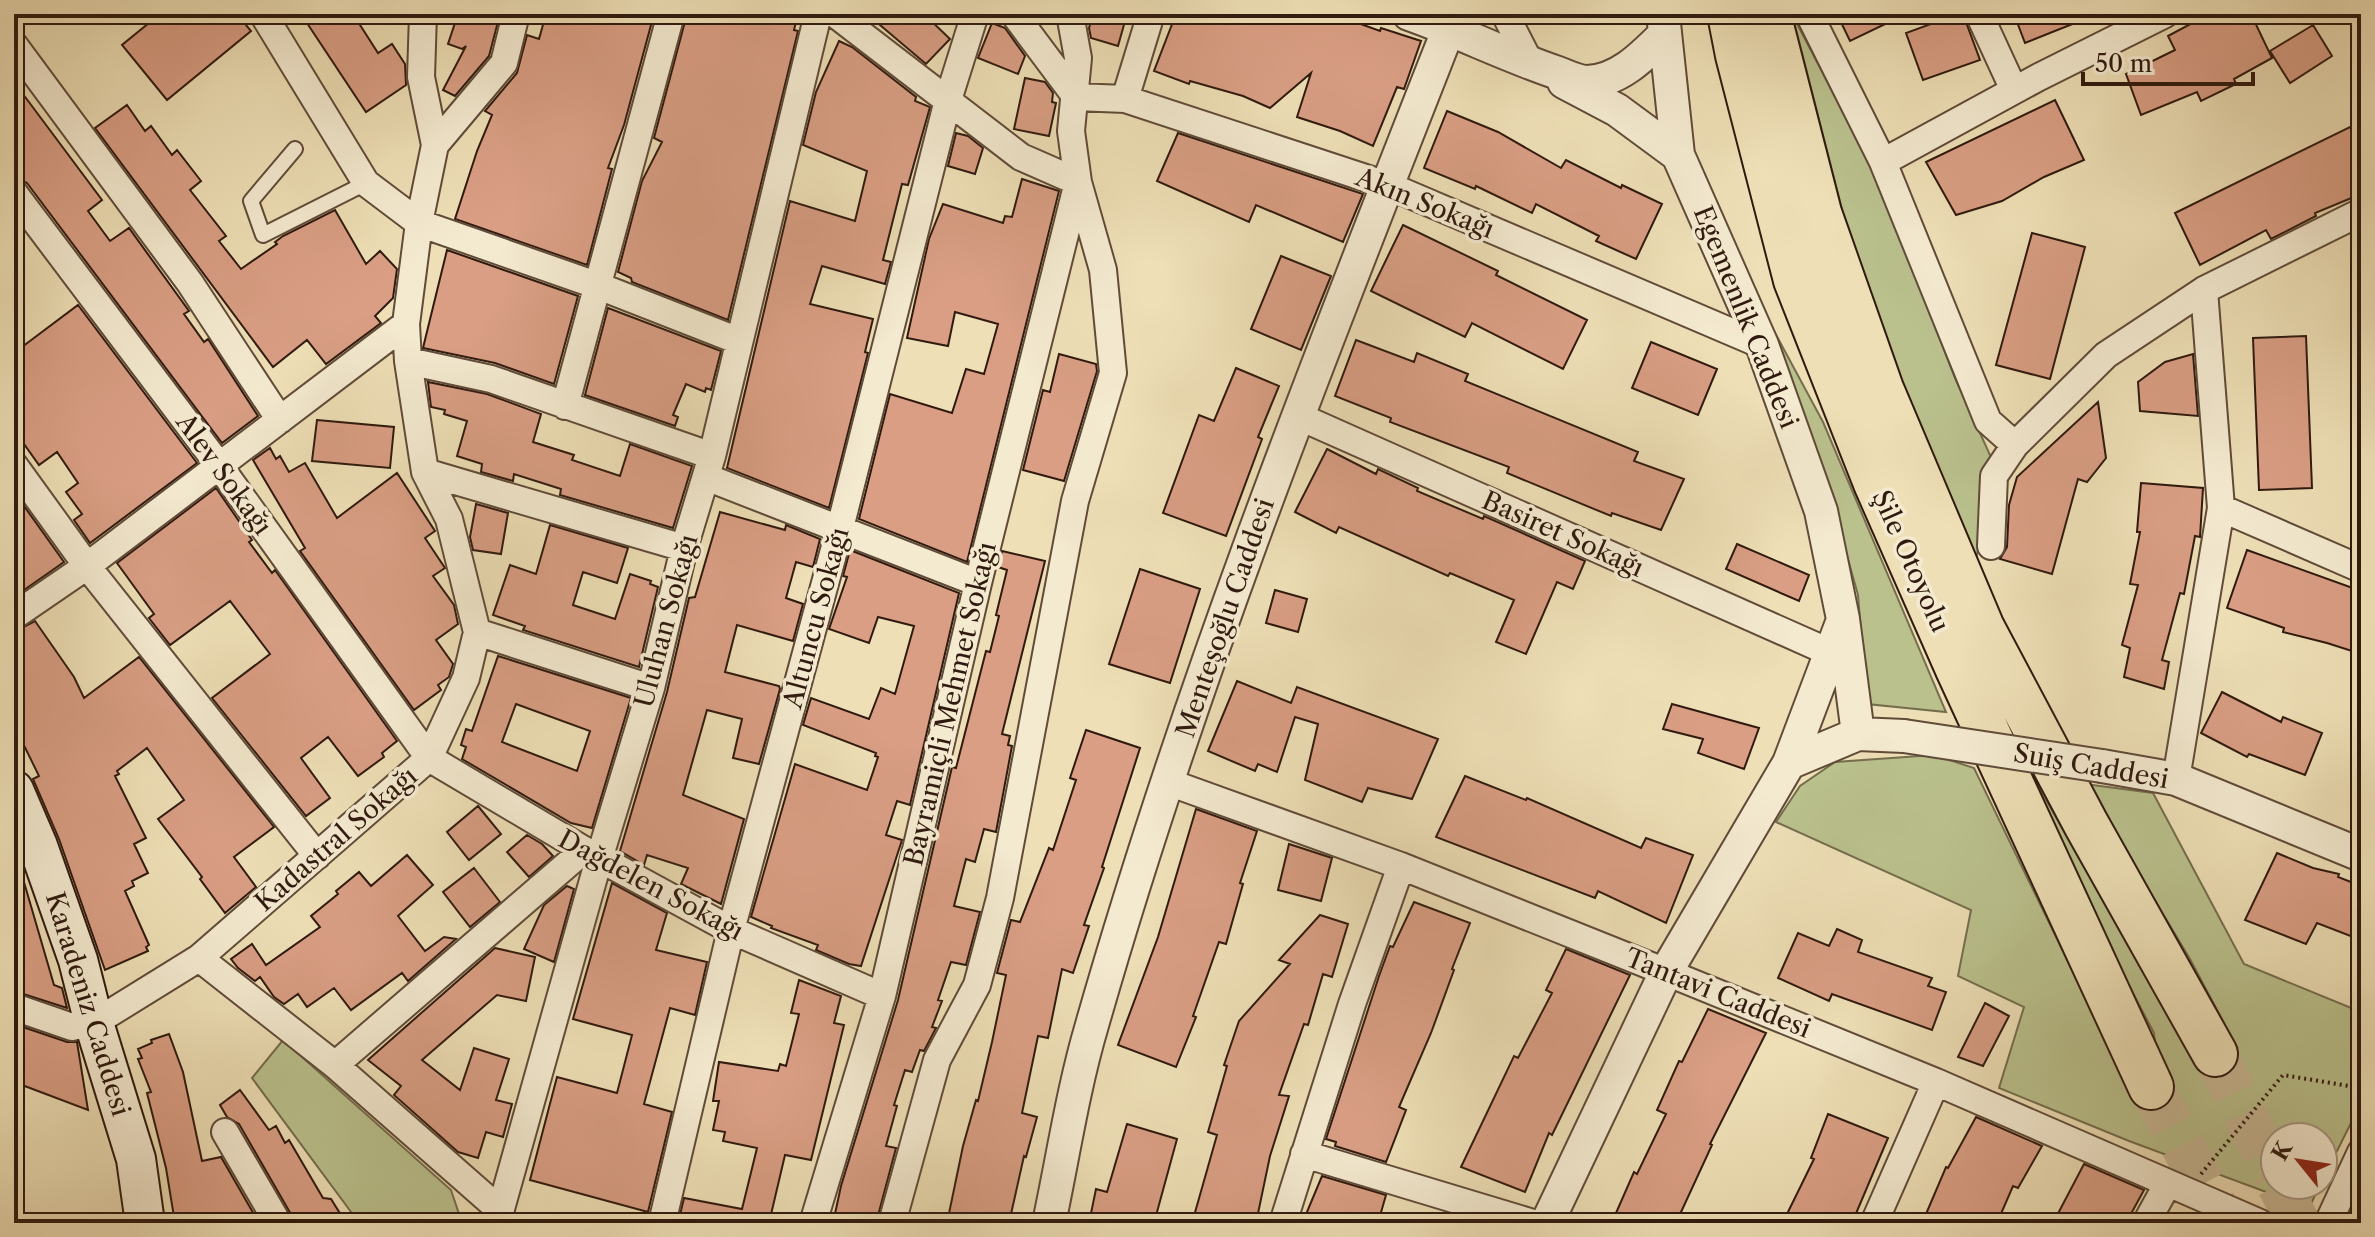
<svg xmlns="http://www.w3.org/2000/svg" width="2375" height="1237" viewBox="0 0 2375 1237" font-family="'Libre Caslon Text',serif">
<rect width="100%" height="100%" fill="#eedfb6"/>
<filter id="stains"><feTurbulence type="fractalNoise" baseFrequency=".0025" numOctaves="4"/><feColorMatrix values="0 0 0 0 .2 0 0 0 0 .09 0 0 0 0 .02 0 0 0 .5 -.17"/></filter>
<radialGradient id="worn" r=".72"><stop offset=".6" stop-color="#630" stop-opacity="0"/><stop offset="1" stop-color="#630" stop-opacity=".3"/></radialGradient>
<path fill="#bac18d" stroke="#756e4e" stroke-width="2" d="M1792,14L1878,179L1955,378L1995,466L1975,564L1858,272Z
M1767,318L1823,422L1946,712L1867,704L1858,595L1819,456Z
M1934,755L1974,768L2104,1036L2158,1074L2154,1033L2016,772L2034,779L2176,1026L2222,1045L2225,1025L2190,959L2085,784L2153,793L2244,964L2361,1012V1103L2323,1179V1137H2275V1185H2320L2309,1208L2129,1141L1999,1088L2024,1007L1958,976L1971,910L1776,822L1800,786L1835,762Z
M283,1040L451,1190L462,1223H356L351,1212L252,1078Z"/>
<path fill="#d99e84" stroke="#301a0f" stroke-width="2" fill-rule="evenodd" d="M160,14H237L251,31L167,100L122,45Z
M301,14H353L378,53L392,44L405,64L406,85L366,112Z
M458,14H500L489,56L455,96L443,90L466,46L462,49L448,44Z
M546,14H654L624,125L608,168L612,169L587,265L455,219L477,151L492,115L485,111L517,73L527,35L539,39Z
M687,14H736L756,23L759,14H798L794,30L798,31L728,320L632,282L631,278L618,272L642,181L662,142L654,138Z
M867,14H924L950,39L926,64Z
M1093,14H1127L1118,46L1091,38L1089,28Z
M1176,14H1333L1380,31L1381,28L1421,41L1404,89L1397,87L1373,146L1340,131L1297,117L1311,73L1270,108L1243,96L1190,81L1189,84L1154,71Z
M1837,14H1906L1850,41Z
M1958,14H1963L1980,60L1923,80L1906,33Z
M2014,14H2095V15L2025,43Z
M2209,14H2251L2272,58L2234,79L2236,84L2201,101L2197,92L2141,115L2126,74L2175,50L2168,36Z
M992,23L1005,28L1025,56L1018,74L978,58Z
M2313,25L2332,56L2290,83L2270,51Z
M839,41L852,47L916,97L915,101L930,107L908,185L902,184L883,260L891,262L885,284L822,266L810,304L873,319L865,352L868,353L829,508L727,468L790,201L855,221L867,171L803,145L816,92Z
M1025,78L1045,82L1053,93L1052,102L1056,103L1049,136L1014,129Z
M14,82L102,200L88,211L110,241L129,228L189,311L184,314L204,342L208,339L258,416L222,443L27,183L14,177Z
M2055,100L2084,160L2044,177L2002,201L1956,215L1926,162Z
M127,105L145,131L151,126L172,155L177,150L201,181L190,190L226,236L219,241L241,269L277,244L275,242L283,236L335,210L366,264L380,251L397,269L393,298L375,316L381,323L326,364L307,340L273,367L95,128Z
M1447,111L1498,132L1561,168L1566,160L1621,188L1622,185L1662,204L1636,259L1596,241L1599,236L1536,204L1532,213L1476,186L1475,189L1424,168Z
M2350,127L2361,146V194L2315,213L2316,216L2271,239L2266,230L2200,265L2175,213Z
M956,133L968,136L983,148L975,174L948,166Z
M1178,133L1363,194L1343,242L1256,205L1249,222L1157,181Z
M1022,179L1059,191L967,562L859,519L890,394L952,413L966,369L984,374L998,324L955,312L948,346L907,338L929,239L943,204L1003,223L1005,216L1012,217Z
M1403,225L1498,271L1496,275L1587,320L1563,369L1472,323L1465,337L1371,291Z
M2032,233L2085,247L2050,379L1996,365Z
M447,250L578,296L554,384L495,363L423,348Z
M1281,256L1331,276L1301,350L1251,329Z
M78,305L197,463L90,543L74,520L82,514L66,492L78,483L57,452L39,465L14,430V353Z
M608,308L721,351L711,390L706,388L705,392L686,384L673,415L678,417L675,426L585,395Z
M2306,336L2312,488L2259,490L2253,338Z
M1356,340L1414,362L1417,353L1468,374L1465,381L1638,452L1634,461L1684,479L1661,530L1612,513L1611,516L1507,473L1509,467L1390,422L1391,418L1335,396Z
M1651,342L1717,369L1698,415L1632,388Z
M1059,354L1096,364L1097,371L1064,481L1023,470L1043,390L1050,392Z
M2193,354L2198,416L2140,411L2138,382L2165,362Z
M1236,368L1279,386L1258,437L1262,439L1226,536L1163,513L1199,415L1214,421Z
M428,382L487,394L541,414L533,442L574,455L572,460L620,476L630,444L692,466L673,528L560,495L561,489L514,474L513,481L481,472L482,464L457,456L467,421L444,414L445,410L431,407Z
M2098,402L2106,458L2087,482L2078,479L2052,574L2000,559L2007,547L2009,505L2017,477Z
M317,420L394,427L390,468L312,461Z
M270,448L276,459L280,456L289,472L305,463L337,518L397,473L435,531L425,538L445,568L433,576L454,605L458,624L436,640L453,664L449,677L438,685L441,690L414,710L300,551L305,548L253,460Z
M1327,449L1376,474L1378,469L1418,488L1417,491L1483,519L1484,516L1585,561L1573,589L1557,582L1526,654L1496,642L1514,600L1450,573L1448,576L1339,527L1336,533L1295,512Z
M2141,483L2203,488L2200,537L2195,536L2184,594L2180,593L2162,660L2169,662L2164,689L2124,677L2130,648L2122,645L2138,585L2130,584L2140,532H2137Z
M216,488L252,540L249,542L272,573L275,570L397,741L382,753L384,757L358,776L328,737L301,758L330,798L306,816L212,698L270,654L230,601L170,645L149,618L154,614L117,563Z
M14,492L64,562L14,597Z
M476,504L508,513L501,554L473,550L470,537Z
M720,512L785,530L786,525L820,539L813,567L796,562L786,598L803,604L793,641L737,625L725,672L779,686L780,689L759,764L733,758L742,719L707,710L683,795L744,819L721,904L681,884L688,868L647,855L644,865L620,851L667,692L689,598L695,597Z
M550,525L628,548L617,583L583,572L573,605L615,619L630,574L651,581L650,584L658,587L639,667L523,630L525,626L493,615L510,565L536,574Z
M1737,544L1809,575L1799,601L1726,569Z
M850,550L959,593L910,805L897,801L886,835L902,840L861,966L849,964L816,950L818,945L771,928L772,926L751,917L795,764L867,790L878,757L875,756L876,753L803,725L811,698L869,719L881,688L895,694L914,626L878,617L869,643L829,629L847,577L843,576Z
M2247,550L2361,591V654L2327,643L2283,632L2284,628L2227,608Z
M1002,551L1045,561L1002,734L1010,736L1008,745L1012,746L996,832L984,829L975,862L966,859L954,906L980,912L966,965L951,962L938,1000L942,1001L932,1027L936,1028L924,1051L920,1050L912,1072L905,1070L894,1105L897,1106L886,1146L896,1148L876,1223H833L841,1186L898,1000L952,767L956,768L986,651L990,652L999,616L996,615L1007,570L998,567Z
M1140,569L1200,589L1170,683L1109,664Z
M1275,590L1307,599L1298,632L1266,623Z
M35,621L74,677L84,698L139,657L274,827L234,857L256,887L225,913L200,879L202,877L158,819L184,800L147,748L117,771L119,774L115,776L146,838L134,844L148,873L132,881L134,886L125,891L149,945L146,947L148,951L105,970L59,839L33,779L39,776L14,725V632Z
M498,656L631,698L592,828L571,823L462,759L466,747L461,745L466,729L472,731ZM516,704L590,731L577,771L502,742Z
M1237,681L1291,703L1297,687L1438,739L1412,799L1368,788L1362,802L1305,780L1318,724L1295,717L1277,772L1258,764L1255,771L1208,751Z
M2222,692L2281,722L2283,717L2322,733L2305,775L2249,754L2247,757L2201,733Z
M1672,704L1759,728L1744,769L1698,753L1703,739L1663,729Z
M1086,730L1140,748L1102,867L1104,868L1084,925L1089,926L1073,973L1062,969L1048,1038L1038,1036L1022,1113L1037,1117L1026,1157L1024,1156L1009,1223H947L963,1146L976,1100L978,1101L992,1042L1006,975L997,973L1011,920L1020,922L1049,848L1053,850L1076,780L1070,778Z
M1465,776L1526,800L1527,798L1641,848L1646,838L1693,855L1666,923L1598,891L1595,898L1436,837Z
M478,806L501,834L469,860L447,832Z
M1196,809L1257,831L1240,883L1243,884L1226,944L1219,942L1193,1016L1196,1017L1176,1067L1118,1045L1158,937Z
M527,835L542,844L553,856L529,877L507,852Z
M1289,844L1332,858L1321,901L1278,890Z
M2277,853L2313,868L2339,874L2338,877L2361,886V940L2317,923L2306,944L2245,920Z
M407,855L433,885L398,916L425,951L444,937L456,939L408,981L402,973L351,1010L334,988L307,1007L298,994L284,1004L274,997L260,977L255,981L238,968L231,959L252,944L266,965L320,927L311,916L338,894L336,891L359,872L371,886Z
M14,865H19L54,985L62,988L67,1008L14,991Z
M474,868L500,902L470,927L443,892Z
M612,883L667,913L656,950L707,962L695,1015L670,1008L644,1104L672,1112L648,1212L530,1180L557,1077L617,1093L632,1035L573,1019Z
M567,886L574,889L554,962L524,949L544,905Z
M1414,902L1470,923L1452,969L1454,970L1431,1033L1399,1107L1406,1110L1386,1162L1335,1146L1336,1142L1326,1139L1379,976L1390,946L1393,947Z
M1320,915L1348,924L1332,977L1323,974L1308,1025L1304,1024L1279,1095L1289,1096L1270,1156L1256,1223H1192L1217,1135L1208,1132L1227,1066L1224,1065L1239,1021L1290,964L1279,960Z
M1837,929L1862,940L1858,952L1932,978L1928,986L1946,992L1932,1030L1832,994L1829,1001L1778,978L1798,933L1829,946Z
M495,948L535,957L526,1001L497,995L422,1060L460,1090L474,1048L509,1059L496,1100L512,1104L503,1137L486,1132L478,1158L458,1152L394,1095L401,1086L368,1060Z
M1566,949L1630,975L1552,1135L1549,1133L1525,1192L1461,1167L1514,1056L1518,1058L1552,993L1546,990Z
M799,980L841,996L834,1023L844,1025L811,1160L785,1155L769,1223H678L684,1198L742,1209L757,1148L723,1141L725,1132L713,1130L719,1101H713L719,1062L778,1071L780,1064L786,1066L799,1014L791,1013Z
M1985,1003L2009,1016L1983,1066L1958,1057Z
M1708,1009L1766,1033L1710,1144L1712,1145L1676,1223H1639L1616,1213L1634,1172L1637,1174L1666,1114L1657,1110L1679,1061L1682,1062Z
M14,1024L67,1042H77L88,1110L14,1082Z
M169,1034L183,1072L202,1161L221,1157L255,1216L256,1223H175L166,1168L147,1093L151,1092L138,1059L142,1058L138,1049L152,1043L151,1040Z
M240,1090L269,1130L276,1126L285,1143L289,1140L323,1198L331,1199L346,1223H296L239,1124L227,1117L220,1105Z
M1828,1114L1888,1138L1852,1223H1807L1787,1214L1814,1159L1811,1158Z
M1976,1117L2042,1146L2018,1188L2013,1186L1997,1223H1948L1926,1214L1946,1167L1948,1168Z
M1127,1124L1177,1139L1154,1223H1089L1096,1189L1107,1192Z
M2084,1164L2144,1190L2126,1223H2053Z
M1322,1176L1386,1195L1378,1223H1319L1304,1219Z"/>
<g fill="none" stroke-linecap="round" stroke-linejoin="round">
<path stroke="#c8b895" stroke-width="44" stroke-dasharray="44 22" stroke-linecap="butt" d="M2215,1054L2275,1176
M2151,1087L2224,1223
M2279,1185L2298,1223"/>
<defs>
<path id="service" d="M295,149L251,201L263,235L366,183"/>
<path id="minor" d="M263,14L366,183L419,223L596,285L739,341
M423,14L421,77L435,145
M1014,14L1076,97
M1505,14L1530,63
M1809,14L1883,162L1988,421L2015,445
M1979,14L2014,90
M14,45L190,283L280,420
M1076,97L1125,99L1387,185L1762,345
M1125,99L1151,14
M1883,162L2039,77L2165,14
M14,193L218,464L429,758L584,850L731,930L882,996
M408,361L491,379L712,456
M565,406L671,14
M1298,416L1829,652
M14,465L87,566L317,856
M425,472L684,548
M706,477L978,583
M2221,508L2361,569
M1991,546L1994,476L2015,445L2106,355L2204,290L2361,212
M14,616L87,566L406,324
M477,632L651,688
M2176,779L2221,508L2204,290
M1168,782L1401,866L1666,972L1936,1082L2260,1223
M199,958L335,1065L501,1211
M14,1007L72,1027L94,1023L199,958L429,758L466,678L477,632L449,519L425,472L408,361L406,324L419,223L435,145L504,63L516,14
M335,1065L584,850
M225,1132L278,1223
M1304,1154L1533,1223
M497,1223L599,859L651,688L684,548L712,456L818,14
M662,1223L731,930L840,528L948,100L975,14
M813,1223L882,996L978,583L1078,182L1021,157L835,14
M892,1223L937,1060L977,985L1000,898L1075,501L1113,373L1103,270L1078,182L1071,131L1078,58L1070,14
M1283,1223L1352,1004L1401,866
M1874,1223L1936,1082
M2146,1223L2168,1183
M2328,1223L2361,1152"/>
<path id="tertiary" d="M1409,14C1460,32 1507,56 1558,73C1566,76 1578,82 1587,82C1619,81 1643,56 1664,35
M1663,14L1678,155L1762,345L1821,511L1843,619L1858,734
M1564,82L1617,110L1678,155
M1789,763L1858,734L1904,736
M2102,766L2176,779L2361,855
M1049,1223C1063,1157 1073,1089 1092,1025C1189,685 1320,356 1449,28
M1547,1223L1666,972L1789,763L1843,620"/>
<path id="secondary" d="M14,790L38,846L78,960L94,1023L136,1159L145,1223"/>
<path id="trunk" d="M1730,14L1738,55L1796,280L1876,483L1958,669L2151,1087
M1768,14L1819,213L1881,389L1982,628L2086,824L2215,1054"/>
</defs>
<use href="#service" stroke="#604b39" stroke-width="18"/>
<use href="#minor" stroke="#604b39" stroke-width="30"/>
<use href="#tertiary" stroke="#604b39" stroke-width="36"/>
<use href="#secondary" stroke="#301a0f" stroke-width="42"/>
<use href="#trunk" stroke="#301a0f" stroke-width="48"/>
<path stroke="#301a0f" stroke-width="4" stroke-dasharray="2 4" stroke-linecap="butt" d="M2201,1174L2283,1075L2361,1088"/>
<use href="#service" stroke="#f4ead0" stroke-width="14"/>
<use href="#minor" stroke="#f4ead0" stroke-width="26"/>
<use href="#tertiary" stroke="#f4ead0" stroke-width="32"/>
<use href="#secondary" stroke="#f4ead0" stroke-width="38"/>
<use href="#trunk" stroke="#eedfb6" stroke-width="44"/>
<defs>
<path id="tertiary-bridge" d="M1904,736L2102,766"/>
</defs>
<use href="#tertiary-bridge" stroke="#604b39" stroke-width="36" stroke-linecap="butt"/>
<use href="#tertiary-bridge" stroke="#f4ead0" stroke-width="32"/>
</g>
<g text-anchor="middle" stroke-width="7" stroke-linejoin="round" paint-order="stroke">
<g font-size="26" fill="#301a0f" stroke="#f4ead0">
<text transform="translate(1425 203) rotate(22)" y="9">Akın Sokağı</text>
<text transform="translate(1746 317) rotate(68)" y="9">Egemenlik Caddesi</text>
<text transform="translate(224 474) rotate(54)" y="9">Alev Sokağı</text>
<text transform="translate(1563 534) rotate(24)" y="9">Basiret Sokağı</text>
<text transform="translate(1911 561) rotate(66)" y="9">Şile Otoyolu</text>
<text transform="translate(816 618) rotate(-75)" y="9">Altuncu Sokağı</text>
<text transform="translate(1225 618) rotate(-71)" y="9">Menteşoğlu Caddesi</text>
<text transform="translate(666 621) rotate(-75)" y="9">Uluhan Sokağı</text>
<text transform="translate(950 704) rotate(-77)" y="9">Bayramiçli Mehmet Sokağı</text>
<text transform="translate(2091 766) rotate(10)" y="9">Suiş Caddesi</text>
<text transform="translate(336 839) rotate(-41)" y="9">Kadastral Sokağı</text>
<text transform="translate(651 885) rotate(28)" y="9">Dağdelen Sokağı</text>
<text transform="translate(1718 993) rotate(22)" y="9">Tantavi Caddesi</text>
<text transform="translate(88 1004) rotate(73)" y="9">Karadeniz Caddesi</text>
</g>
</g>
<rect width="2375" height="1237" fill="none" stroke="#eedfb6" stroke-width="48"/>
<rect x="16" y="16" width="2343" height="1205" fill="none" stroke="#301a0f" stroke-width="4"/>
<rect x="24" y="24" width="2327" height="1189" fill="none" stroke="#301a0f" stroke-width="2"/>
<g transform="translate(2299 1161) rotate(300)"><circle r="38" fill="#f4ead0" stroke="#a69783" stroke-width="2"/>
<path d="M0-6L14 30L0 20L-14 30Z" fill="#8f2418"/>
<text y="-12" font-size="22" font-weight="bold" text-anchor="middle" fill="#301a0f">K</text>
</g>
<path d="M2083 72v12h170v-12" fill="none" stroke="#301a0f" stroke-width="4"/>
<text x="2095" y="72" font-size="24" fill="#301a0f" stroke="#f4ead0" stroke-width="6" paint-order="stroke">50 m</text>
<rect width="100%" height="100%" filter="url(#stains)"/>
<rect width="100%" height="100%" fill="url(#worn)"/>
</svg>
